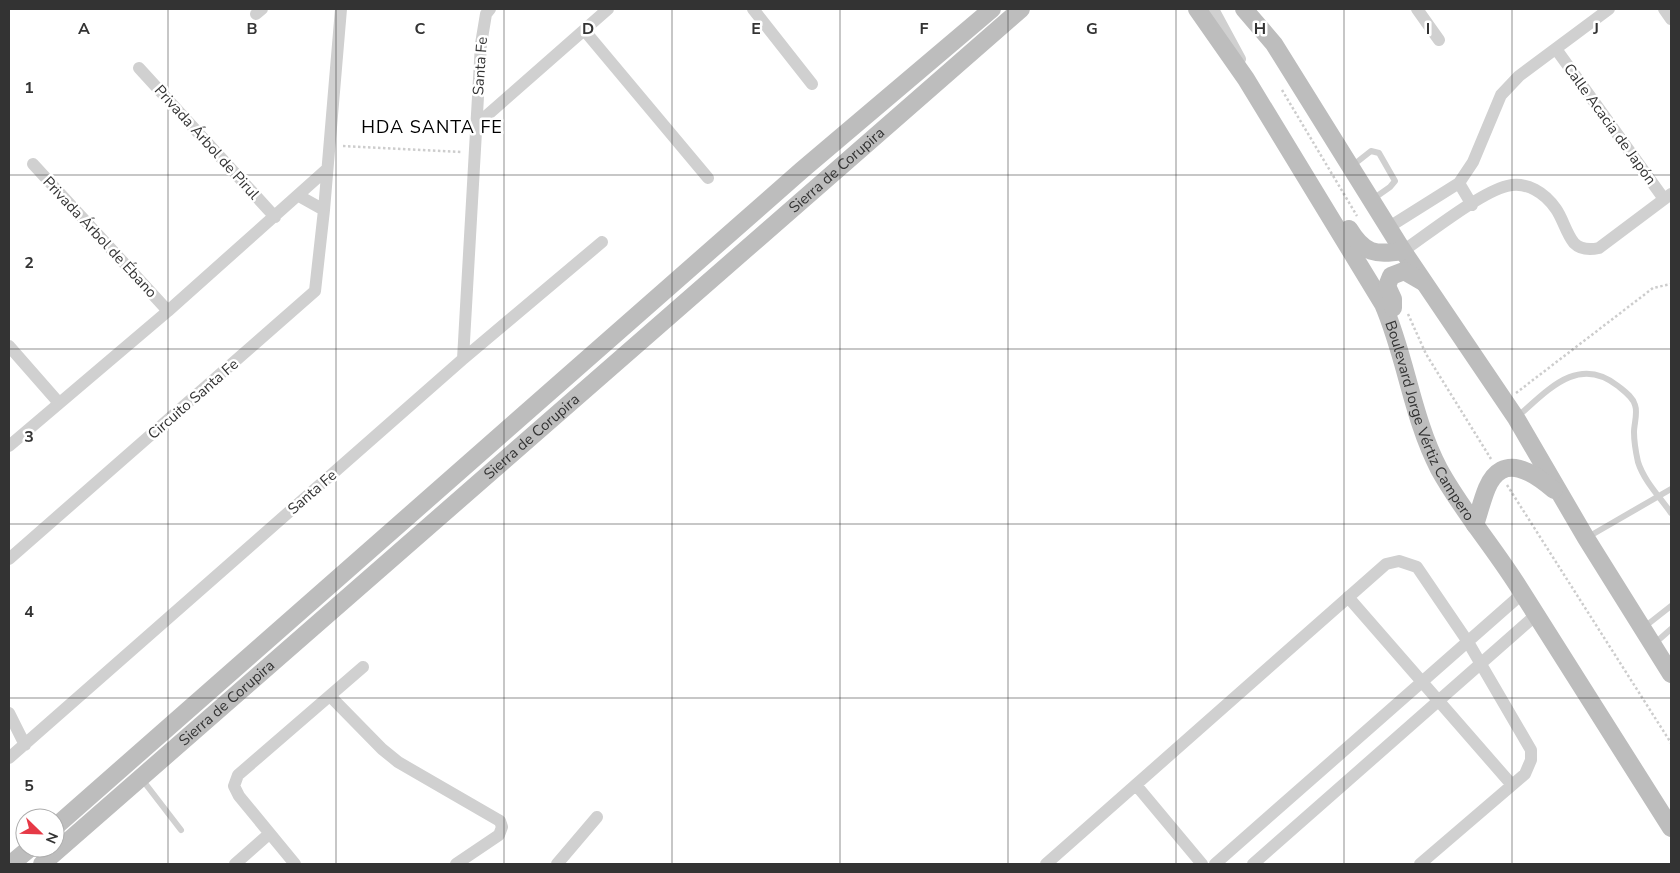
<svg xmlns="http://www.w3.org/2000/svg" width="1680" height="873" viewBox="0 0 1680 873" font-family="'Nunito Sans',sans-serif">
<rect width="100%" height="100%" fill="#fff"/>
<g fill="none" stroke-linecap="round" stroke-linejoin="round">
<path stroke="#cdcdcd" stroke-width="2.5" stroke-dasharray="2.5 2.5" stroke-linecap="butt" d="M1282,90L1357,216
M343,146L462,152
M1408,314L1426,354L1491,459
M1516,393L1653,288L1671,284
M1507,485L1671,743"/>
<path stroke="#d0d0d0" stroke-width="6" d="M1352,166L1371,151L1379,153L1395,181L1390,187L1373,199
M1517,417C1547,391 1578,354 1618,386C1624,391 1633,397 1635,405C1638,413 1634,424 1634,432C1634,441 1636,453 1638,462C1644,481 1660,497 1671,513
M1588,537L1671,489
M1643,628L1671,606
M1654,644L1671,629
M141,778L181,830"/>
<path stroke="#d0d0d0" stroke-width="12" d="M753,9L812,84
M1213,9L1240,59
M1417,9L1439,40
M1664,9L1671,19
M256,14L262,9
M584,30L708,178
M1556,49L1664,199
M139,68L275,217
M476,125L608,9
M33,164L168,311
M1459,183L1472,205
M299,196L324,210
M1389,227L1459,183L1473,162L1501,95L1519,76L1609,9
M1403,251C1428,234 1481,192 1507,186C1527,181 1545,193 1556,209C1563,219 1566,233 1574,243C1581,250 1590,250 1599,248L1671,194
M9,346L59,403
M463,359L481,44L486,14L490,9
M9,446L168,311L326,170
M9,559L315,291L324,210L341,9
M1348,597L1512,785
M330,696L382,749L398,762L500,821L502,827L499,835L456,864
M9,713L25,745
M9,758L463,359L602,242
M1136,785L1202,864
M235,864L269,834
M295,864L239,796L234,786L238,775L363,667
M557,864L597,817
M1046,864L1386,564L1399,561L1417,567L1468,642L1531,750V760L1525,774L1420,864
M1215,864L1523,593
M1253,864L1536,615"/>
<g stroke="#bdbdbd" stroke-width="18">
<path id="s1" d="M1197,9L1246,79L1383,304C1406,357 1412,417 1439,469C1463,513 1497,551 1523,594C1572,672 1622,750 1671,828"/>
<path d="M1244,9L1274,44L1403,251L1516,418L1586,538L1671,674"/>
<path d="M1349,229C1364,254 1375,255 1403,251"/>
<path d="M1393,308V299L1387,286L1391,276L1404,271L1423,282"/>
<path d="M1475,525C1479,513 1482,500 1487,488C1503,451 1534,473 1554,490"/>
<path d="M55,827L802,170L992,9"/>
<path d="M11,864L30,848"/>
<path id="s2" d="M42,864L1021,9"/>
</g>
</g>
<path fill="none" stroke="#333" stroke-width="1" stroke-opacity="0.55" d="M168,9V864M336,9V864M504,9V864M672,9V864M840,9V864M1008,9V864M1176,9V864M1344,9V864M1512,9V864M9,175H1671M9,349H1671M9,524H1671M9,698H1671"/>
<g text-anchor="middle" stroke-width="5" stroke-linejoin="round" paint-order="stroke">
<g font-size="15" fill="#333" stroke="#fff">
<text transform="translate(480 66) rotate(-86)" y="5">Santa Fe</text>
<text transform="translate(1610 124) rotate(54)" y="5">Calle Acacia de Japón</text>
<text transform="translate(207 142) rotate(48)" y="5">Privada Árbol de Pirul</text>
<text dy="5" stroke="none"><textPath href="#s2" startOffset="1055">Sierra de Corupira</textPath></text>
<text transform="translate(100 237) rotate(47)" y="5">Privada Árbol de Ébano</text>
<text transform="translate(193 399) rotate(-41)" y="5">Circuito Santa Fe</text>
<text dy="5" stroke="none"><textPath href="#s1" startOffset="475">Boulevard Jorge Vértiz Campero</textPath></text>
<text dy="5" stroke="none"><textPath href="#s2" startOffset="650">Sierra de Corupira</textPath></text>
<text transform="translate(312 492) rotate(-41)" y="5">Santa Fe</text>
<text dy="5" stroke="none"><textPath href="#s2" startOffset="245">Sierra de Corupira</textPath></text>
</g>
<g font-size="18" letter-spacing="1" fill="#000" stroke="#fff">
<text x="432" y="133">HDA SANTA FE</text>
</g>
</g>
<g font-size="16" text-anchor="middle" font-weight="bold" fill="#333" stroke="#fff" stroke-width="5" stroke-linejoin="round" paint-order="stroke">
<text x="84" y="34">A</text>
<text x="252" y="34">B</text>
<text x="420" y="34">C</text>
<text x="588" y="34">D</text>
<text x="756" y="34">E</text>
<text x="924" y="34">F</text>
<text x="1092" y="34">G</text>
<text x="1260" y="34">H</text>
<text x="1428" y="34">I</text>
<text x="1596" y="34">J</text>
<text x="29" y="93">1</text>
<text x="29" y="268">2</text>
<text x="29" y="442">3</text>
<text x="29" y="617">4</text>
<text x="29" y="791">5</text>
</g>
<rect width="1680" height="873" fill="none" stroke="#333333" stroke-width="20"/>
<g transform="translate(40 833) rotate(113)"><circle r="24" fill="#ffffff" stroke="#adadad"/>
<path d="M0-4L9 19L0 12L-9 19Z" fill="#e63946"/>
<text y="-8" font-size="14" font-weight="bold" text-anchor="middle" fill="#333333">N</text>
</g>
</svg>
